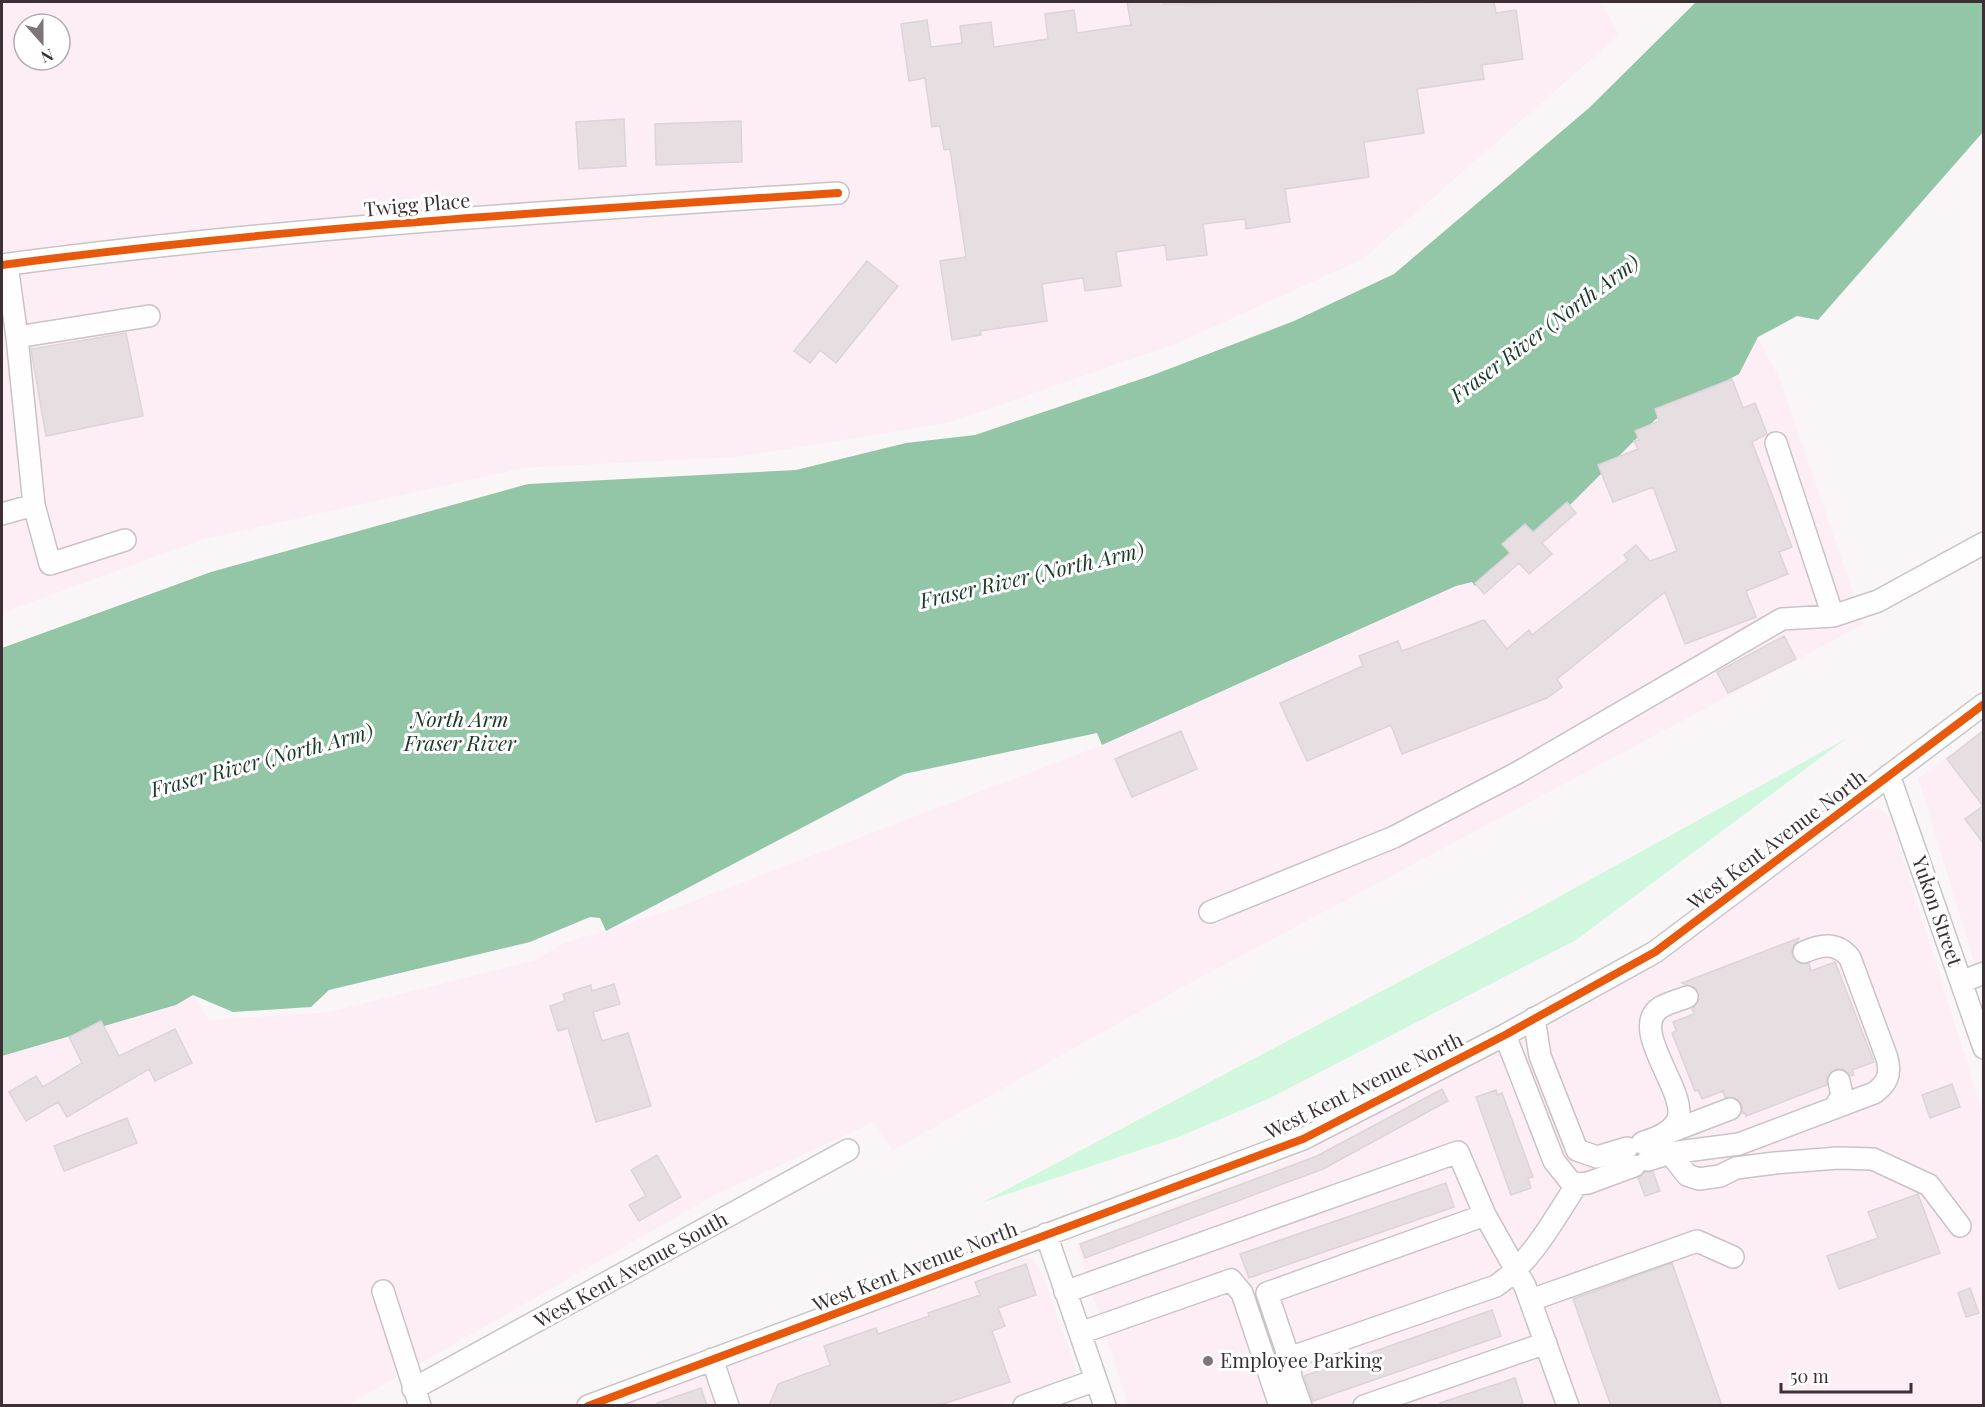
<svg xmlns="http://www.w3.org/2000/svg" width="1985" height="1407" viewBox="0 0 1985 1407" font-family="'Playfair Display',serif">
<rect width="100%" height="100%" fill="#faf6f8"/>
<path fill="#fdeef5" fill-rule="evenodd" d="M2,2H1601L1619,35L1363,259L1178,343L948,423L737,457L523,468L201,540L2,613ZM24,24H60V60H24Z
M1758,338L1780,379L1864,624L1181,988L892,1151L874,1122L715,1195L348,1405L2,1406V1056L176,1005L193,995L209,1020L329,1012L536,960L561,944L662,913L1102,745L1456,586L1472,582L1476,586L1572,503L1656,419L1739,374Z
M1983,728V992L1918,778Z
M1877,808L1885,812L1891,819L1983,1114V1405H1128L1076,1244L1310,1151L1632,976L1680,947L1866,809Z
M1018,1258L1032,1259L1041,1270L1076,1368L1074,1376L1069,1381L999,1405L622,1406L703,1375L712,1380L725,1375L729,1366Z"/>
<path fill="#d1f8df" d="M1847,738L1576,940L1270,1098L1176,1138L981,1203L1535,910Z"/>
<path fill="#92c6a6" d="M1696,2H1983V132L1818,320L1797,316L1758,337L1739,374L1656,419L1572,503L1475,586L1472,582L1456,586L1102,745L1097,733L904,774L606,931L600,918L590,917L530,942L329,990L311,1007L233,1012L193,995L176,1005L2,1056V648L211,572L528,484L796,470L906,443L975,435L1153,375L1294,321L1394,274L1589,108Z"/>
<path fill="#e7dee1" stroke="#dbd4d8" stroke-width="1.5" d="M1127,2H1164V4L1494,2L1496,13L1516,10L1523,59L1482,65L1484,79L1417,89L1424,133L1364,142L1369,177L1285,189L1290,222L1246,229L1245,219L1203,224L1207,255L1167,260L1165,245L1116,252L1121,286L1085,291L1083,278L1042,284L1047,321L980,331L981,335L952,340L940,261L966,257L950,149L944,150L940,126L932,127L925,78L909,81L901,24L927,20L931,47L962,43L960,26L991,22L994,47L1048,39L1045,14L1074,10L1077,33L1131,25Z
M624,119L626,166L579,169L576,122Z
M741,121L742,162L656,165L655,124Z
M867,261L898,286L836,363L820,350L810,363L794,351Z
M126,333L143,416L46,436L31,349Z
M1732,379L1743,408L1755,403L1767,434L1752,442L1792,547L1779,552L1788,574L1746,591L1756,617L1685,644L1665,592L1557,679L1562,687L1547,698L1402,754L1391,725L1307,761L1280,703L1363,666L1359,656L1398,641L1402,651L1484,620L1507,649L1529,630L1532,635L1628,560L1624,555L1636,545L1650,561L1677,551L1653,487L1613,502L1598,465L1638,449L1634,441L1639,440L1635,431L1659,421L1655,409Z
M1567,502L1576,513L1542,543L1552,554L1529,574L1519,563L1484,594L1475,583L1510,553L1502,544L1525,524L1533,532Z
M1784,636L1796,659L1728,693L1717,672Z
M1181,731L1197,769L1132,797L1115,759Z
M1983,731V843L1965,819L1983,806L1947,759Z
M1799,938L1791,951L1797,962L1809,964L1811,971L1835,962L1874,1062L1852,1070L1854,1075L1851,1076L1843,1069H1836L1827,1077V1085L1746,1116L1744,1112L1742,1113V1105L1738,1100L1725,1097L1723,1091L1702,1099L1698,1090L1695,1091L1672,1033L1676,1031L1673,1022L1694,1014L1692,1009L1699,1000L1696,988L1682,983Z
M614,984L620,1004L593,1012L602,1041L628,1033L651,1106L596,1122L568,1028L558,1031L550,1006L565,1001L563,994L591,985L592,991Z
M101,1021L119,1056L175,1029L192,1063L155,1081L149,1069L67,1117L58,1102L26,1121L9,1092L36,1076L43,1087L82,1063L69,1037Z
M1952,1084L1960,1107L1930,1118L1922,1095Z
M1442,1089L1448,1101L1323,1169L1085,1258L1080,1244L1317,1156Z
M1496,1090L1497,1095L1502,1093L1533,1177L1528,1178L1531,1188L1511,1195L1476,1097Z
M127,1118L137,1143L64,1171L54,1146Z
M657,1155L681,1197L639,1221L629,1205L646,1196L631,1170Z
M1645,1172H1653L1660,1191L1645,1196L1638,1178Z
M1446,1183L1454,1207L1249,1278L1240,1254Z
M1918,1194L1940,1253L1839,1289L1827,1256L1878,1238L1868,1212Z
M1672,1263L1722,1406H1611L1573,1299Z
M1026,1264L1036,1295L998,1308L1005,1326L992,1331L1010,1382L937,1406H769L778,1384L830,1365L824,1346L876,1328L878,1334L929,1316L928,1313L980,1295L975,1282Z
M1970,1288L1979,1313L1966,1317L1958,1293Z
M1492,1310L1501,1336L1313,1401L1304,1376Z
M1515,1378L1523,1403L1515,1406H1441L1440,1403Z
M701,1388L707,1406H657V1403Z"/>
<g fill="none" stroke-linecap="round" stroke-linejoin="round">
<defs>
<path id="minor" d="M2,265C279,228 558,211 838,193
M7,265L17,337L149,316
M17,337L34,505
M1776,443L1833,616
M2,514L34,505L50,564L125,540
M1889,775L1984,1048
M1210,912L1394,837L1517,773L1782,619L1833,616L1878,601L1984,543
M1961,982L1984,973
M1534,1018L1540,1056L1577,1150L1597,1157L1627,1148
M1505,1035L1554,1161L1570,1181L1577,1184L1588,1183L1634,1166
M1835,1107L1842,1095L1839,1081
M1667,1133L1730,1109
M1642,1143C1655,1138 1670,1134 1677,1121C1691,1094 1626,1029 1661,1007C1669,1003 1679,1000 1687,997
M1670,1153L1687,1175L1699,1179L1720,1176L1736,1168L1775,1163L1838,1158L1873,1159L1929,1185L1960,1226
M1648,1160L1670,1153L1739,1144L1874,1093C1888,1083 1891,1074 1887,1058L1850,958C1837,942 1822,944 1804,952
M1485,1215L1267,1293L1289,1358L1496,1286C1532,1261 1553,1221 1577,1184
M1046,1234L1105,1406
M383,1291L420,1406
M1065,1292L1458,1152L1485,1215L1525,1286L1568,1406
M1531,1300L1697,1241L1733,1257
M1080,1333L1231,1280L1242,1293L1280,1406
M1289,1358L1291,1378L1301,1406
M712,1359L728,1406
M413,1389L848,1150
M588,1406L1303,1139L1505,1035L1655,952L1984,704
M1024,1406L1096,1380
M1364,1406L1546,1343"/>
</defs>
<use href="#minor" stroke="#cac3c6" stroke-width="24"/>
<use href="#minor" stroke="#fefefe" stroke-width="21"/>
<defs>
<path id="cycleway" d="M2,265C279,228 558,211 838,193
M588,1406L1303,1139L1505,1035L1655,952L1984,704"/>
</defs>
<use href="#cycleway" stroke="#fff" stroke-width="11"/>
<use href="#cycleway" stroke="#e8590c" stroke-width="8"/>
</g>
<circle fill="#7e7579" stroke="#fff" stroke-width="2" cx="1208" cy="1361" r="6"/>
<g text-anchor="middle" stroke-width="6" stroke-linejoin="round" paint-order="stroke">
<g font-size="20" fill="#3c3035" stroke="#fff">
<text transform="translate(417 205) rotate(-5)" y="7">Twigg Place</text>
<text transform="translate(1777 840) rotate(-37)" y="7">West Kent Avenue North</text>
<text transform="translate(1937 911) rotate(71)" y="7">Yukon Street</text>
<text transform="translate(1364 1086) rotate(-26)" y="7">West Kent Avenue North</text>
<text transform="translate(915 1267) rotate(-21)" y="7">West Kent Avenue North</text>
<text transform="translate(631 1270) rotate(-29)" y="7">West Kent Avenue South</text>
</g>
<g font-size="20" fill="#3c3035" stroke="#fff" text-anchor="start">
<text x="1220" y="1368">Employee Parking</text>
</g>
<g font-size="21" font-style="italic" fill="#173925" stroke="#fff">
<text transform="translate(1545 329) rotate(-37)" y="7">Fraser River (North Arm)</text>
<text transform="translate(1032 576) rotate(-13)" y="7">Fraser River (North Arm)</text>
<text x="460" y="727">North Arm<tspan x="460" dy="24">Fraser River</tspan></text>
<text transform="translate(262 761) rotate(-15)" y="7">Fraser River (North Arm)</text>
</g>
</g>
<rect width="1985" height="1407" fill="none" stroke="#3c3035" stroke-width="6"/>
<g transform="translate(42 42) rotate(159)"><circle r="28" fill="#ffffff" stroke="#b1acae" stroke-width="1.5"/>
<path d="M0-4.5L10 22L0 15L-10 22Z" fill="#7e7579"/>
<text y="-9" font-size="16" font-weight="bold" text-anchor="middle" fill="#3c3035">N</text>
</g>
<path d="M1781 1383v9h130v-9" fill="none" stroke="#3c3035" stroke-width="3"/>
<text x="1790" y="1383" font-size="18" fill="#3c3035" stroke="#ffffff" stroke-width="4.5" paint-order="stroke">50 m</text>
</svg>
